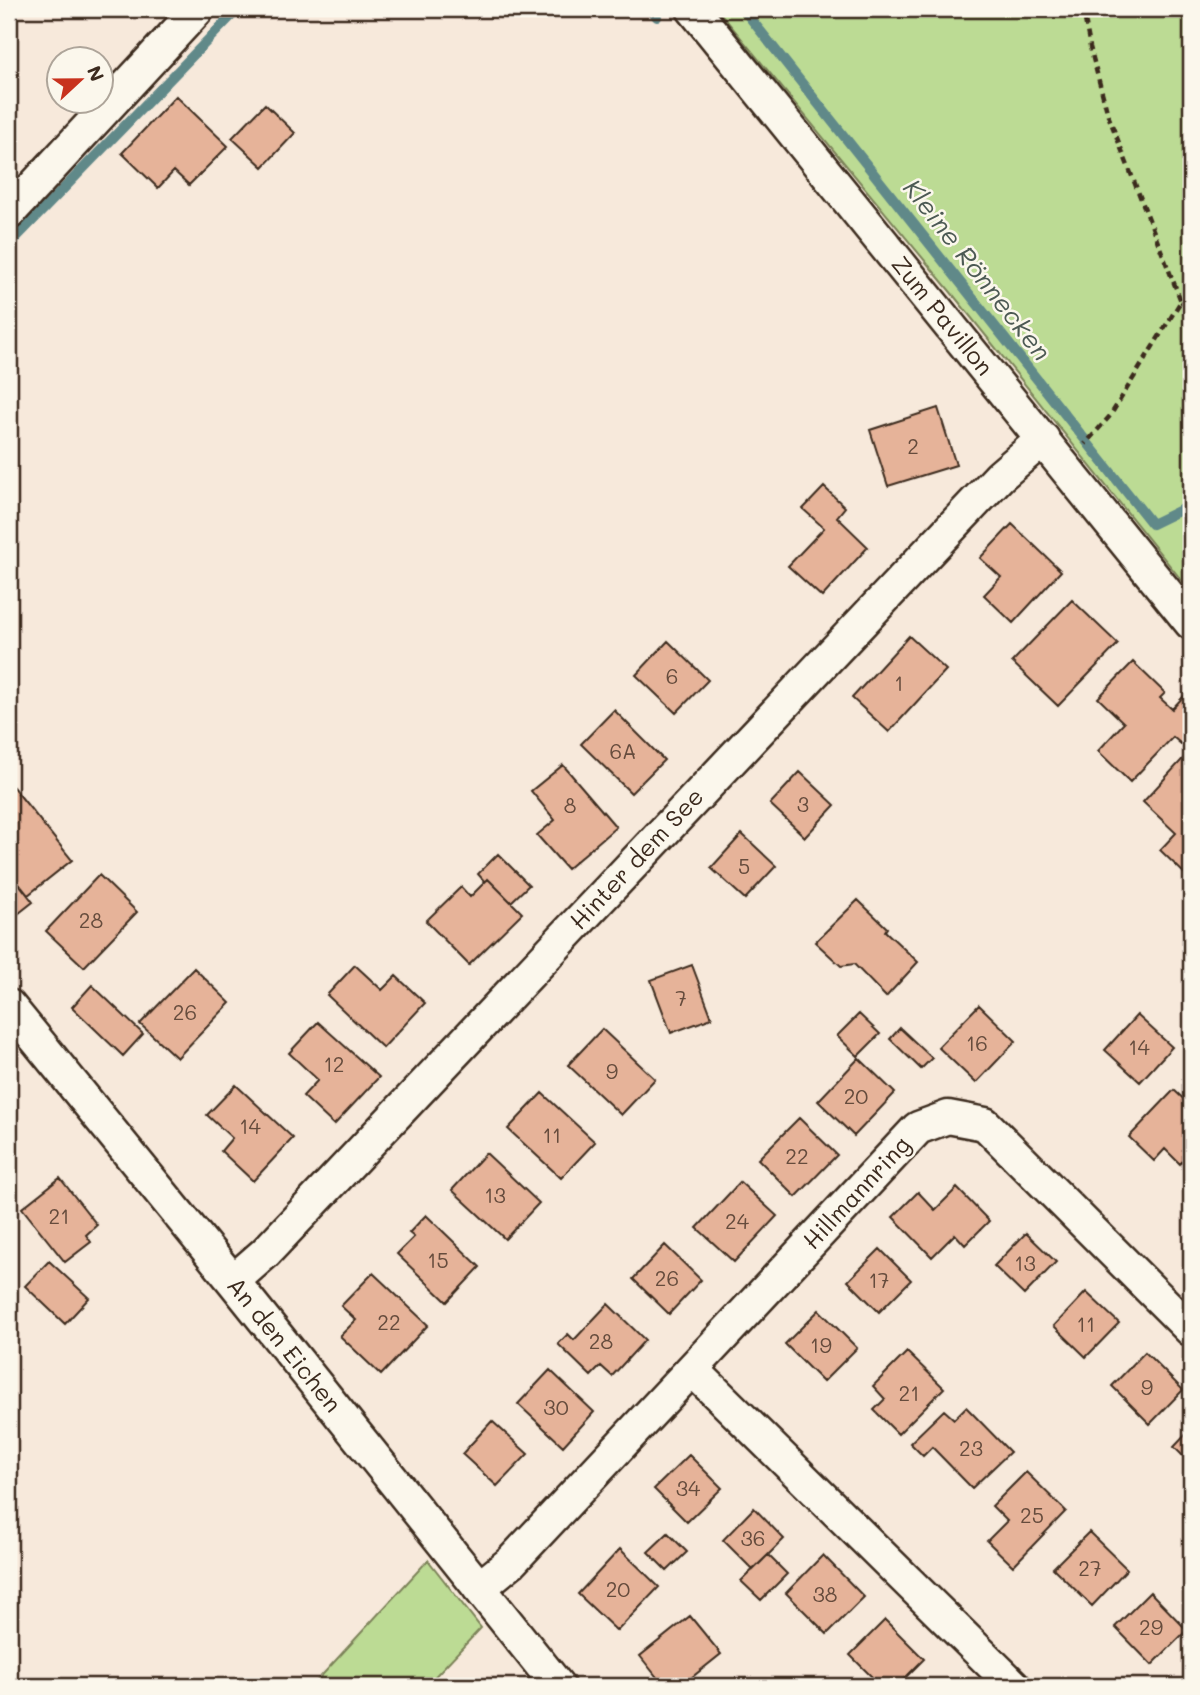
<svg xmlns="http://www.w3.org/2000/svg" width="1200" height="1695" viewBox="0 0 1200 1695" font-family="Mali,sans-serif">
<rect width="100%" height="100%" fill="#f7e9db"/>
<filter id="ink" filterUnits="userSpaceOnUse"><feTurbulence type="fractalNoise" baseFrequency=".0143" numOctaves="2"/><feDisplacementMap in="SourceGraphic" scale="14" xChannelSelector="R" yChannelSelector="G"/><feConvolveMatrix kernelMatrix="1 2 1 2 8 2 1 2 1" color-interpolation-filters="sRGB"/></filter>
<g filter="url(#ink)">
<path fill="#bcdb94" stroke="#7c8259" stroke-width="2" d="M717,9H1191V592L954,296Z
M428,1560L481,1628L426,1686H312Z"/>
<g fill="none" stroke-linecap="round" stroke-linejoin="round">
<path stroke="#608989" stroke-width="10" d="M651,9L657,17
M743,9L1152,524L1191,505
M9,245L238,9"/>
</g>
<path fill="#e6b399" stroke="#3b2a1e" stroke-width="2" d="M176,96L228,146L189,185L174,171L158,188L122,153Z
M265,104L295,133L263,167L232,138Z
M938,408L956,465L888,486L870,430Z
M824,487L845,507L837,517L868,547L822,597L788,566L824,528L803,509Z
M1012,524L1061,571L1013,623L984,595L1001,577L980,558Z
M1072,600L1118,644L1058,706L1012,662Z
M909,636L946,670L889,732L852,698Z
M668,641L708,680L676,713L636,675Z
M1133,662L1165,693L1160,698L1172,709L1184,696L1191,703V733L1181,744L1173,737L1130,782L1098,751L1124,723L1098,698Z
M614,710L664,760L631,793L581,744Z
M1191,750V871L1187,876L1160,850L1176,833L1143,802Z
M563,765L616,827L567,869L537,835L555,820L531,791Z
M800,772L835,805L805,837L770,804Z
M13,787L72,860L28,895L9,871V790Z
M742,834L776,866L745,899L711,868Z
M498,854L529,885L511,902L488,879L485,882L478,874Z
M9,871L33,902L9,921Z
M99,875L137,912L84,967L46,931Z
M488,879L522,913L469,965L426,921L461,887L470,897Z
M858,900L887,928L885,931L918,962L886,997L854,964L841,966L815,942Z
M355,965L382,990L396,976L425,1003L383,1048L327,995Z
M692,965L712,1018L671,1033L651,980Z
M194,968L230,1003L177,1058L140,1024Z
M92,985L143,1034L123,1056L72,1007Z
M979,1005L1016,1041L976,1083L938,1047Z
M859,1014L880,1034L858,1056L837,1036Z
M1137,1015L1172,1047L1140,1082L1105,1050Z
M318,1022L379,1077L334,1125L303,1096L318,1080L289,1053Z
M900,1028L932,1058L921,1069L890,1039Z
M602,1029L655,1079L621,1115L568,1065Z
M859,1058L895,1093L854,1136L818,1101Z
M236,1085L293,1138L253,1181L221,1151L232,1138L207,1115Z
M1174,1090L1191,1106V1152L1180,1164L1165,1149L1154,1161L1129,1137Z
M542,1093L595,1142L561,1178L508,1129Z
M799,1118L837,1155L796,1197L758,1159Z
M486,1153L539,1203L505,1239L452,1190Z
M60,1178L97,1225L86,1235L91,1242L65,1262L22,1208Z
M740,1182L777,1216L734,1262L697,1228Z
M957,1188L989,1221L965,1245L955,1234L932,1257L893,1217L918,1192L935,1210Z
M426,1215L480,1267L447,1302L397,1254L414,1237L409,1233Z
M1026,1233L1056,1262L1024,1295L994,1266Z
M665,1245L701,1280L669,1314L633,1279Z
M880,1249L911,1280L879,1312L848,1281Z
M49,1261L89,1298L65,1324L25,1286Z
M373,1273L428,1325L381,1375L340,1336L356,1320L341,1306Z
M1086,1292L1119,1323L1086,1357L1054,1326Z
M608,1304L645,1340L612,1376L601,1366L591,1376L558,1344L568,1334L574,1340Z
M819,1310L857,1348L823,1382L785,1344Z
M907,1352L944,1388L898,1434L874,1410L885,1399L873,1386Z
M1145,1352L1183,1390L1150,1424L1112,1386Z
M550,1370L594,1412L563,1446L518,1404Z
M966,1407L1010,1452L972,1488L932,1447L923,1456L910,1443L944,1410L954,1419Z
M492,1421L528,1454L497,1486L462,1454Z
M1191,1429V1464L1174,1447Z
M689,1455L722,1488L687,1522L654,1489Z
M1026,1472L1066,1511L1013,1566L987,1541L1007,1521L992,1506Z
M754,1508L784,1539L753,1570L723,1540Z
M1089,1532L1127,1569L1092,1606L1053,1568Z
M668,1533L687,1552L667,1571L648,1552Z
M620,1549L659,1587L617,1631L578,1594Z
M768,1555L787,1574L761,1600L741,1581Z
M823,1555L864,1597L827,1634L786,1593Z
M1150,1592L1187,1630L1152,1665L1115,1627Z
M690,1616L721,1654L681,1686H664L640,1656Z
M885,1620L924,1659L897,1686H881L850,1655Z"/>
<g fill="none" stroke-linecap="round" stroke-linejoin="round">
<defs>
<path id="street" d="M693,9L1191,623
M9,213L198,9
M9,1006L233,1281L558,1686
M233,1281L265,1253L1000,476L1043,439
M693,1370L1014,1686
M479,1588L511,1562L918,1128L948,1117L985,1124L1191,1330"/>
</defs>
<use href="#street" stroke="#3b2a1e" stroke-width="37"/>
<path stroke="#3b2a1e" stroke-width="4.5" stroke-dasharray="7 5" stroke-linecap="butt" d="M1083,9L1090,47L1108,115L1181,301L1110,416L1085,444
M1181,301L1191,310"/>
<use href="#street" stroke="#fbf7ec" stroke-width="32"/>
</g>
</g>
<g text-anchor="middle" stroke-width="5" stroke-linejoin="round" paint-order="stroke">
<g font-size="21" fill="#664c3d">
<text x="913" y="454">2</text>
<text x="672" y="684">6</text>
<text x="899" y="691">1</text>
<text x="623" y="759">6A</text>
<text x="803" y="812">3</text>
<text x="570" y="813">8</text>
<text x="744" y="874">5</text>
<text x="91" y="928">28</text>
<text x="681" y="1006">7</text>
<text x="185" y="1020">26</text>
<text x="977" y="1051">16</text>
<text x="1139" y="1055">14</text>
<text x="334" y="1072">12</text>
<text x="612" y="1079">9</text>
<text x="856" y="1104">20</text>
<text x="250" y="1134">14</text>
<text x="552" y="1143">11</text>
<text x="797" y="1164">22</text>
<text x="495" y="1203">13</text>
<text x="59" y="1224">21</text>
<text x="737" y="1229">24</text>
<text x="438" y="1268">15</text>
<text x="1025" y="1271">13</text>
<text x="667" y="1286">26</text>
<text x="879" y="1288">17</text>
<text x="389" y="1330">22</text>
<text x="1086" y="1332">11</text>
<text x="601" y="1349">28</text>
<text x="821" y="1353">19</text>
<text x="1147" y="1395">9</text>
<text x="909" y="1401">21</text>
<text x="556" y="1415">30</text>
<text x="971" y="1456">23</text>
<text x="688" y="1496">34</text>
<text x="1032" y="1523">25</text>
<text x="753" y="1546">36</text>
<text x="1090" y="1576">27</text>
<text x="618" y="1597">20</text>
<text x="825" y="1602">38</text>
<text x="1151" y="1635">29</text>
</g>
<g font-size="24" fill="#3b2a1e" stroke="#fbf7ec">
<text transform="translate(942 316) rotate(51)" y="8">Zum Pavillon</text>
<text transform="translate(637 859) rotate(-47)" y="8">Hinter dem See</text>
<text transform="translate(857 1193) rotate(-47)" y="8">Hillmannring</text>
<text transform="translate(284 1345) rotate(51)" y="8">An den Eichen</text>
</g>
<g font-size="26" font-style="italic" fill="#4d5a54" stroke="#fbf7ec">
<text transform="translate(977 270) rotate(52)" y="9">Kleine Rönnecken</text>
</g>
</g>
<rect width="1200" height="1695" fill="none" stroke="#fbf7ec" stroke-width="35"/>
<rect x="18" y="18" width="1165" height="1660" fill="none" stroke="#3b2a1e" stroke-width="2.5" filter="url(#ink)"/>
<g transform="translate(80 80) rotate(68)"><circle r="33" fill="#fbf7ec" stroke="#aea59a" stroke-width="2"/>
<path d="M0-5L12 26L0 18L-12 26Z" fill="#c8321e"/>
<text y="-10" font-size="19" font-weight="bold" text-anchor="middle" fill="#3b2a1e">N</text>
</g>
</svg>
